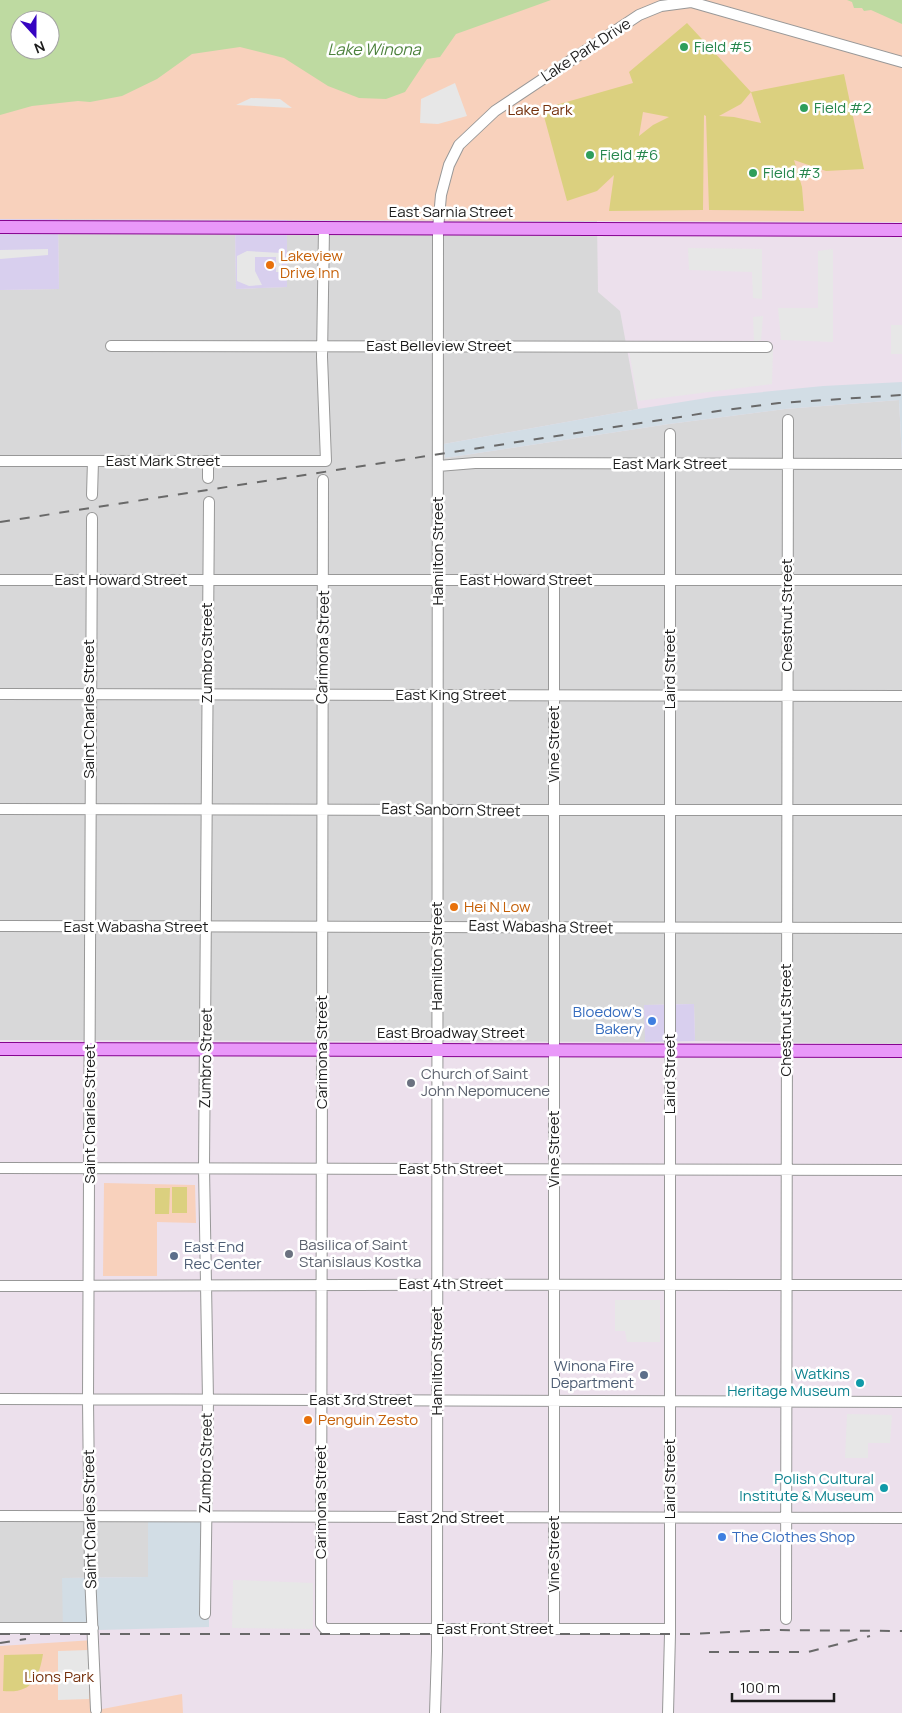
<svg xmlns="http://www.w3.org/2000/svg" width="902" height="1713" viewBox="0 0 902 1713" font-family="Manrope,sans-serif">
<rect width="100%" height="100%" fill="#ece0ec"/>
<path fill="#d8d8d9" d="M58,219L235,220L236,289L287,287V220L597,221L598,292L620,311L638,409L444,444L445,458L669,424L785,409L899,400L902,458V1044L695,1041L694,1004L645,1005V1042L0,1040V290L59,289Z
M0,1519L148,1520V1577L63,1578V1631H0Z"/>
<path fill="#d8cfee" d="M0,219H58L59,289L0,290Z
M235,220H287V287L236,289Z
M694,1004L695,1041L645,1042L644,1005Z"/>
<path fill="#d2dde5" d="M902,382V458L899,400L785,409L669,424L445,458L444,444L638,409L713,397L823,386Z
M148,1520H209V1627L63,1631L62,1578L148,1577Z"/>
<path fill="#f8d1bc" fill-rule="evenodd" d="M0,0H902V222L0,219ZM20,20H50V50H20Z
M104,1183L195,1185L196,1223L157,1222V1276H103Z
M94,1640L97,1710L182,1694L183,1713H0V1646Z"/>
<path fill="#dbd07f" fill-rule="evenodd" d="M687,23L751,92L844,74L864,169L826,171L794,160L802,187L804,211L709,210L706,116L704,115L703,210L609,211L614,175L597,191L567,201L542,109L633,83L629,72ZM751,92L761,123L734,117L719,116L741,104ZM643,112L669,117L653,125L639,136Z
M172,1187H187V1213H172Z
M155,1188H170L169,1214H155Z
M43,1654C39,1678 32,1694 3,1691L4,1655Z"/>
<path fill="#e7e7e7" d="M455,83L467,116L438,124L420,123L421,99Z
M251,98L280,99L292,108L236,105Z
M688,248L762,249V299L753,298L752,272L689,270Z
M48,249V255L0,259V250Z
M833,249V342L781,340L778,308H818V251Z
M247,251L281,253L282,272H276V257H255V271L262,285L249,286L237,281V256Z
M763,316L761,340L754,342L753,317Z
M891,325H902V354H891Z
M773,349L772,384L638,401L629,351Z
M615,1300H660V1342H627L625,1331H615Z
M847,1414L892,1415L890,1443H868V1458H845Z
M233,1580L313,1583V1629L232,1628Z
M89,1650V1699L58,1700V1651Z"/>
<path fill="#bedaa1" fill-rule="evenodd" d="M0,0H551L456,34L440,57L427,59L405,92L386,99L359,98L328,86L284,58L240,47L192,54L157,79L122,96L90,102L78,101L32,106L0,115ZM20,20H50V50H20Z
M847,0H902V24L871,10L864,11L862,8H854L852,2Z"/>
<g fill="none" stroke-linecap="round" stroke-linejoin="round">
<defs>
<path id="minor" d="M111,346L767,347
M0,461H326L322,357L324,229
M208,461V478
M438,466L475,463L902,464
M323,480L321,1624L325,1629H670
M92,495L93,461
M92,518L88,1400L90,1574L96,1710
M0,580H902
M0,694L902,696
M0,809C301,809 601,811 902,810
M0,926L902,928
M0,1168L902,1170
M0,1286C301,1283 601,1286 902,1285
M0,1399L902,1402
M0,1516L902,1518
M205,1614L208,1400L204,1168L209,502
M786,1619L788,420
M0,1628H93
M554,1628V580
M435,1713L437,1651L438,229L441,195L449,165L459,145L495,111L639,15L661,6L691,2L902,62
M668,1713L670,1634V434"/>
<path id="major" d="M0,227L902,230
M0,1049L902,1051"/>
</defs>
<use href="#minor" stroke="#989898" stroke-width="12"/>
<use href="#major" stroke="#85038f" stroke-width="14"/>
<use href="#minor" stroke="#fff" stroke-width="10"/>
<use href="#major" stroke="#e998f9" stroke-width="12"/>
<path stroke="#696969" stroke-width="2" stroke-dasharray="10 10" stroke-linecap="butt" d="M0,522L725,410L779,403L902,395
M0,1634H693L766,1630L902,1631
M0,1643L26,1639
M709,1652H808L870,1636"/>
</g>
<g fill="#2e9e5b" stroke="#fff" stroke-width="2">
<circle cx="684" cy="47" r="5"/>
<circle cx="804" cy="108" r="5"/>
<circle cx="590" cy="155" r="5"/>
<circle cx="753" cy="173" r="5"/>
</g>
<g fill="#e8710a" stroke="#fff" stroke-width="2">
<circle cx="270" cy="265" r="5"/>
<circle cx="454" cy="907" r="5"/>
<circle cx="308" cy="1420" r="5"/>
</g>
<g fill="#3f7fe0" stroke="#fff" stroke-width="2">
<circle cx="652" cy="1021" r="5"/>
<circle cx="722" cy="1537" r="5"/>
</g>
<g fill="#6b7280" stroke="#fff" stroke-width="2">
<circle cx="411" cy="1083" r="5"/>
<circle cx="289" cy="1254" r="5"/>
</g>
<g fill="#5c6f8a" stroke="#fff" stroke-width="2">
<circle cx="174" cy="1256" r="5"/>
<circle cx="644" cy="1375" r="5"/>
</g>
<g fill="#0f9aa8" stroke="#fff" stroke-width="2">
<circle cx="860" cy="1383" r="5"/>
<circle cx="884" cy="1488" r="5"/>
</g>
<g text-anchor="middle" stroke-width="5" stroke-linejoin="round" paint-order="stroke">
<g font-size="15" fill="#27864d" stroke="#fff" text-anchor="start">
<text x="694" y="52">Field #5</text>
<text x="814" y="113">Field #2</text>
<text x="600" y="160">Field #6</text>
<text x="763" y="178">Field #3</text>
</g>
<g font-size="15" fill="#1b1b1b" stroke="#fff">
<text transform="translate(586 50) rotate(-33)" y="5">Lake Park Drive</text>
<text x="451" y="217">East Sarnia Street</text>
<text x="439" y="351">East Belleview Street</text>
<text x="163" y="466">East Mark Street</text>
<text x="670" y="469">East Mark Street</text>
<text transform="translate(438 551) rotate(-90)" y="5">Hamilton Street</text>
<text x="121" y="585">East Howard Street</text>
<text x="526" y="585">East Howard Street</text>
<text transform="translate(787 615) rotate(-90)" y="5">Chestnut Street</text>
<text transform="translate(323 647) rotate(-89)" y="5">Carimona Street</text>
<text transform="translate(207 653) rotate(-90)" y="5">Zumbro Street</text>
<text transform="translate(670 669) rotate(-90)" y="5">Laird Street</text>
<text x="451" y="700">East King Street</text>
<text transform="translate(89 709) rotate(-90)" y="5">Saint Charles Street</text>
<text transform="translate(554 744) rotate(-90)" y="5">Vine Street</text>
<text transform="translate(451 810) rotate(1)" y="5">East Sanborn Street</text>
<text x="136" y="932">East Wabasha Street</text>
<text transform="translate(541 927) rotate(1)" y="5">East Wabasha Street</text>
<text transform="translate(437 956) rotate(-90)" y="5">Hamilton Street</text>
<text transform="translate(786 1020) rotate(-90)" y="5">Chestnut Street</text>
<text x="451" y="1038">East Broadway Street</text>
<text transform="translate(322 1052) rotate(-90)" y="5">Carimona Street</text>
<text transform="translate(206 1058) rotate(-89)" y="5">Zumbro Street</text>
<text transform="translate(670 1074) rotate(-90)" y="5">Laird Street</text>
<text transform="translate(90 1114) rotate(-90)" y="5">Saint Charles Street</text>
<text transform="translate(554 1149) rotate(-90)" y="5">Vine Street</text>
<text x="451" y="1174">East 5th Street</text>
<text x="451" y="1289">East 4th Street</text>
<text transform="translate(437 1361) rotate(-90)" y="5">Hamilton Street</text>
<text x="361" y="1405">East 3rd Street</text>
<text transform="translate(206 1463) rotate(-89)" y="5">Zumbro Street</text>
<text transform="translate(670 1479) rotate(-90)" y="5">Laird Street</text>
<text transform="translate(321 1502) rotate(-90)" y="5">Carimona Street</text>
<text x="451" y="1523">East 2nd Street</text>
<text transform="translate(90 1519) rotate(-91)" y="5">Saint Charles Street</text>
<text transform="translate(554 1554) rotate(-90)" y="5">Vine Street</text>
<text x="495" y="1634">East Front Street</text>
</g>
<g font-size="15" fill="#75310d" stroke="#fff">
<text x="540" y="115">Lake Park</text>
<text x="59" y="1682">Lions Park</text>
</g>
<g font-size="15" fill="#c56008" stroke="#fff" text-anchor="start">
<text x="280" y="261">Lakeview<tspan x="280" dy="17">Drive Inn</tspan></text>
<text x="464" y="912">Hei N Low</text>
<text x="318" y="1425">Penguin Zesto</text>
</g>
<g font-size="15" fill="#366cbe" stroke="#fff" text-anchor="end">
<text x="642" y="1017">Bloedow's<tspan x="642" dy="17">Bakery</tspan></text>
<text x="732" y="1542" text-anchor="start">The Clothes Shop</text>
</g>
<g font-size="15" fill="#5b616d" stroke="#fff" text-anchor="start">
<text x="421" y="1079">Church of Saint<tspan x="421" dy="17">John Nepomucene</tspan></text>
<text x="299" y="1250">Basilica of Saint<tspan x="299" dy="17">Stanislaus Kostka</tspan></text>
</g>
<g font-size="15" fill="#4e5e75" stroke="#fff" text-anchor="start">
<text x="184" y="1252">East End<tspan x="184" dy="17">Rec Center</tspan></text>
<text x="634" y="1371" text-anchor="end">Winona Fire<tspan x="634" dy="17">Department</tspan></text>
</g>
<g font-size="15" fill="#0d838f" stroke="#fff" text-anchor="end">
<text x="850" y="1379">Watkins<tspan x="850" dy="17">Heritage Museum</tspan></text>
<text x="874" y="1484">Polish Cultural<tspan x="874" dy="17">Institute &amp; Museum</tspan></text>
</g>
<g font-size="16" font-style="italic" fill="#4c823c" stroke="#fff">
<text x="374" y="55">Lake Winona</text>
</g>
</g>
<g transform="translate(35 35) rotate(159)"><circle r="24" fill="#ffffff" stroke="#a4a4a4"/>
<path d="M0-4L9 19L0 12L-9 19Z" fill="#3604c1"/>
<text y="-8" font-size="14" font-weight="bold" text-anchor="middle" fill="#1b1b1b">N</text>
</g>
<path d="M732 1693v8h102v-8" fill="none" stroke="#1b1b1b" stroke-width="2.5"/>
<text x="740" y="1693" font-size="15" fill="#1b1b1b" stroke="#ffffff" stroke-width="4" paint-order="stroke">100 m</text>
</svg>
